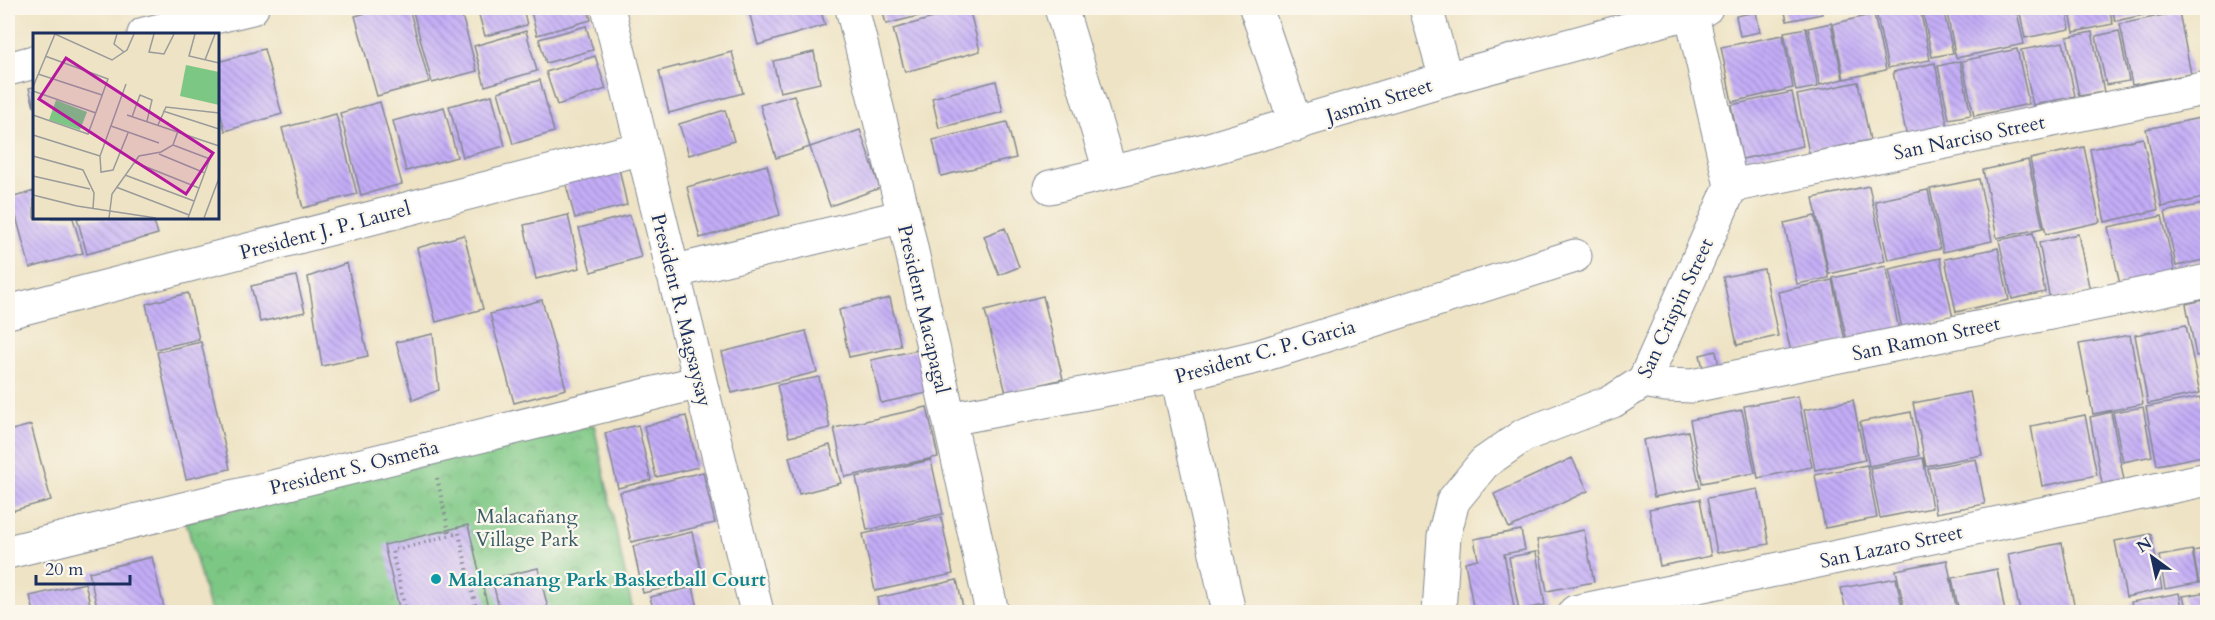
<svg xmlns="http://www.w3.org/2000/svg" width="2215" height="620" viewBox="0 0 2215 620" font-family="Cardo,serif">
<defs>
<pattern id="park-crowns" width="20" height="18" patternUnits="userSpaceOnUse" patternTransform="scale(1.5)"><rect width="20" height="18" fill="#7dc784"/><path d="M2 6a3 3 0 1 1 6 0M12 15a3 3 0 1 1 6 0" fill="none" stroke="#66a26f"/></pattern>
<pattern id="building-back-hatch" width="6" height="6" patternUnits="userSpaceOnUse" patternTransform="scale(1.5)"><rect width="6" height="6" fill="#c4adf7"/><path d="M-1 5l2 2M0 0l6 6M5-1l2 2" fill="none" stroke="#9e8dcb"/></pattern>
</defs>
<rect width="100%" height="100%" fill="#fbf7ec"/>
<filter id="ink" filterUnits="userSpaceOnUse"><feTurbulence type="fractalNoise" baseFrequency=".0167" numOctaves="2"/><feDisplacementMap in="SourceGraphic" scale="12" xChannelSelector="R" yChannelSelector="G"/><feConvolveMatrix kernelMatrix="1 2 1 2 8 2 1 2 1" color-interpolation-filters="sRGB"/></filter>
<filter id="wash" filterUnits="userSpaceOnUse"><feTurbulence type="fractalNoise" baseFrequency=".008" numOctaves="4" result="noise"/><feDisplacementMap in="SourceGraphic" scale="24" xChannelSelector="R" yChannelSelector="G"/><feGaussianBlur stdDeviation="1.35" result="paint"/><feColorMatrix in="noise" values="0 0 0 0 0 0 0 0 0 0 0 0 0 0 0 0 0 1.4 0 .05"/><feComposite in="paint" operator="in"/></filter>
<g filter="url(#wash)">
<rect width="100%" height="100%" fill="#eee3c4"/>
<path fill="url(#park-crowns)" stroke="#4c7b71" stroke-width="1.5" d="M594,425L633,612H210L186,521Z"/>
<g id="blocks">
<path fill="url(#building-back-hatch)" d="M384,8H409L429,82L377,96L355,16Z
M412,8H460L477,71L432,83Z
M477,8H523L527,25L485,36Z
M530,8H588L591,20L537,35Z
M748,8H820L825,25L758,45Z
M882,8H951L886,24Z
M969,8L980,51L905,72L893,29Z
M1784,8H1821L1822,14L1787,21Z
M1897,8H1920L1930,60L1888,68L1876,12Z
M1922,8H1943L1953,53L1932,57Z
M1946,8H2016L2024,44L1956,58Z
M2019,8H2066L2070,29L2025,38Z
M2069,8H2109L2113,24L2074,32Z
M2112,8H2173V9L2115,21Z
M1756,12L1760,32L1740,36L1736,16Z
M2179,12L2191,74L2132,85L2120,24Z
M1874,14L1886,70L1844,79L1833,24Z
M1831,23L1843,79L1820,85L1808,28Z
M586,26L593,50L546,63L539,39Z
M1806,28L1818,87L1796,91L1784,32Z
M526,31L537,71L485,86L474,46Z
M2119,31L2129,81L2106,85L2096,36Z
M2092,32L2104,92L2079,96L2067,37Z
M1783,35L1793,88L1732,102L1721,47Z
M2063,42L2075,96L2033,105L2021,50Z
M264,49L282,114L225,131L218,103V62Z
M2017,49L2029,104L1974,116L1962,61Z
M732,52L743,93L669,113L659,71Z
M814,52L820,83L780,92L773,61Z
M595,56L606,89L557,105L546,72Z
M1960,61L1971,115L1949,119L1938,66Z
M1935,63L1948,128L1907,137L1893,72Z
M540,80L554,132L513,144L498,92Z
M996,81L1003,112L939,128L932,98Z
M1858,82L1870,140L1809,153L1797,95Z
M34,87V107L29,88Z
M1792,92L1803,146L1742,159L1731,105Z
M492,95L505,146L463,157L449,106Z
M794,95L810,147L776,158L760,105Z
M380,102L402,184L361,195L340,113Z
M444,107L457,157L406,171L393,121Z
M725,110L734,141L689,155L679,124Z
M336,114L357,194L303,208L282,128Z
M2205,117L2208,129V197L2162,207L2146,129Z
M1007,122L1016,158L941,176L933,140Z
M218,123L222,138L218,140Z
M860,130L880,188L830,206L810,147Z
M2143,138L2158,210L2105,222L2090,149Z
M2084,147L2100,222L2046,234L2030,159Z
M2028,160L2043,228L1997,238L1983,170Z
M767,165L780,215L700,238L687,187Z
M619,168L627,205L575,218L565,181Z
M1979,179L1992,241L1943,252L1930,189Z
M1869,186L1885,261L1829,274L1813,198Z
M1928,190L1940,249L1888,260L1875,201Z
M34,191V218H73L83,253L30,268L11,198Z
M2208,203V259L2176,266L2165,212Z
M568,215L580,268L536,279L524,225Z
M630,215L641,257L591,272L579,228Z
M1815,216L1829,278L1797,284L1784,223Z
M2162,216L2175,273L2120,285L2108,227Z
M77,218H153L158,234L87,254Z
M1005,228L1019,267L999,275L984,236Z
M2033,233L2045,292L2012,299L1999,240Z
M2078,234L2090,291L2050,300L2039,243Z
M464,235L483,309L436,322L417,248Z
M1998,248L2009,300L1956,312L1945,259Z
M1940,258L1953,318L1902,329L1889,269Z
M347,263L368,356L322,366L308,277Z
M1886,266L1899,330L1847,341L1833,278Z
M1764,269L1778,336L1737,345L1723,277Z
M296,276L305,312L260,322L251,286Z
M1832,280L1845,341L1791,353L1778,292Z
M188,293L199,339L156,349L146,304Z
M1043,296L1063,379L1006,393L985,311Z
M890,298L901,346L849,357L839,310Z
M2208,299V354L2196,356L2186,304Z
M542,300L566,389L514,403L490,314Z
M2186,325L2200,393L2148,404L2135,335Z
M806,331L817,372L732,393L722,352Z
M433,334L439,390L413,400L396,342Z
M2130,335L2143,404L2093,414L2079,344Z
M201,342L230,469L186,479L157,352Z
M918,350L927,393L881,403L871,360Z
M1716,351L1721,378L1706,381L1700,355Z
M819,377L830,428L789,437L777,385Z
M1970,392L1982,455L1926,466L1913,403Z
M1798,396L1812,467L1758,478L1744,406Z
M2200,397L2208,435V455L2157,465L2146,407Z
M1853,400L1865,460L1815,470L1804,410Z
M927,407L938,457L845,477L834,428Z
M2143,407L2152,456L2123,462L2113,412Z
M1742,410L1755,473L1702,483L1690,420Z
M1911,412L1919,456L1869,466L1860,422Z
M2111,412L2124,480L2102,484L2090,417Z
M2085,415L2097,475L2042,486L2031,426Z
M686,416L698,467L656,477L644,426Z
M31,425L51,500L8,512V431Z
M638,425L651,480L618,488L605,433Z
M1688,431L1700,488L1654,497L1643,440Z
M830,445L841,483L799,494L789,457Z
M1572,458L1588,491L1509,528L1494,494Z
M1923,458L1932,508L1880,518L1870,468Z
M1976,459L1985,504L1936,513L1928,468Z
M931,460L943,514L867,530L856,477Z
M1867,465L1877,518L1825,528L1815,475Z
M703,472L715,523L631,542L620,492Z
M1758,489L1769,544L1717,553L1707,498Z
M1700,499L1711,556L1660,566L1649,509Z
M941,517L953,574L875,591L863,534Z
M468,525L489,612H400L384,545Z
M1521,530L1525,550L1504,554L1514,607L1474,612L1465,562L1478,559L1474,539Z
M1584,530L1594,582L1547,591L1537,540Z
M692,532L703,579L643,593L633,546Z
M2151,534L2162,589L2126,597L2115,541Z
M2062,543L2075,610L2020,612L2008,554Z
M2208,548V581L2199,583L2193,551Z
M2192,550L2198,583L2165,589L2159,556Z
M1536,552L1545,605L1519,610L1509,557Z
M152,557L165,612H98L89,572Z
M1947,560L1957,612H1905L1896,570Z
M538,568L549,612H500L492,579Z
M1997,569L2005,612H1959L1952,578Z
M1896,578L1903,612H1846L1841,588Z
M957,580L964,612H880L877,598Z
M85,583L92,612H34L30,596Z
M693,587L699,612H654L650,597Z
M2208,592V612H2187L2183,596Z
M2179,593L2183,612H2133L2131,602Z
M2117,607L2118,612H2094V611Z"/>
</g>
</g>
<g filter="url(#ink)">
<use href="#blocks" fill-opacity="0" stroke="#848991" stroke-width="1.5"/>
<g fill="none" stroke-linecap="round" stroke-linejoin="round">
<defs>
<path id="minor" d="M608,8L757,612
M852,8L904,216L992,612
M1061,8L1110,171
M1256,8L1296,125
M1426,8L1446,79
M144,34L252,8
M8,69L34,62
M1731,186L2208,88
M1050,187L1209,149L1446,79L1706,8
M672,272L904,216
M8,312L642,148
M1177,376L1229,612
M1644,381L1666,385L1692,386L2208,281
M949,419L1177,376L1260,356L1575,256
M8,552L700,382
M1439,612L1444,536L1453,501L1484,463L1524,435L1613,401L1644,381L1731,186L1691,11
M1575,612L2208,479"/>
</defs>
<use href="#minor" stroke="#848991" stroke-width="35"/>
<path stroke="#848991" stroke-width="4" stroke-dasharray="1.5 4.5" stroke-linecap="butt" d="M437,478L450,536
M406,612L392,551L459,533L477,612"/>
<use href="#minor" stroke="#fff" stroke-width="33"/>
</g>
</g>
<circle fill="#0f9aa8" stroke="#fbf7ec" stroke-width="2" cx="436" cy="579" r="6"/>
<g text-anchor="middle" stroke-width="4.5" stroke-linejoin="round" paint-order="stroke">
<g font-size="20" fill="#1b2f5e" stroke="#fbf7ec">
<text transform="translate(1379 100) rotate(-17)" y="7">Jasmin Street</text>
<text transform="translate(1969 137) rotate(-12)" y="7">San Narciso Street</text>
<text transform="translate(325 230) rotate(-15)" y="7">President J. P. Laurel</text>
<text transform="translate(1675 308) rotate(-65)" y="7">San Crispin Street</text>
<text transform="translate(924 309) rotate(77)" y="7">President Macapagal</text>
<text transform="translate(682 310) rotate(76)" y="7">President R. Magsaysay</text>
<text transform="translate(1926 338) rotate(-12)" y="7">San Ramon Street</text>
<text transform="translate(1265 351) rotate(-16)" y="7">President C. P. Garcia</text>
<text transform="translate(354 467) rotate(-14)" y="7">President S. Osmeña</text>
<text transform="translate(1891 546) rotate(-12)" y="7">San Lazaro Street</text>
</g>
<g font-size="20" fill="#385d69" stroke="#fbf7ec">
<text x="527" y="523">Malacañang<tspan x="527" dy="23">Village Park</tspan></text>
</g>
<g font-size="20" font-weight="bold" fill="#0d838f" stroke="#fbf7ec" text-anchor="start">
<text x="448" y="586">Malacanang Park Basketball Court</text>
</g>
</g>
<g transform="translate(33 33)">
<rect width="186" height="186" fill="#eee3c4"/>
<path d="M153,32L186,39V72L147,63Z" fill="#7dc784"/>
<path d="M23,67L54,79L47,97L16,87Z" fill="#7dc784"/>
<path fill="none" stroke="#9a9b9b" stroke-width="1.5" d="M84,1L81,11L91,19M121,1L116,19L131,21L141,1M162,1L156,23L186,30M172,27L182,1M5,41L69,62M93,51L67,123L68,139L80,137L95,100M0,54L22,1L79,27L94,17L101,1M0,58L63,80M130,78L186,96M0,82L55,101L75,46L12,23M94,82L186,113M99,84L107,62L119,67L114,88M125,92L133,74L186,80M78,93L126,110M0,102L67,123M140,112L177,126M126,121L172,140M0,123L50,137L61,160L60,176M101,129L166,155M92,142L161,168M0,143L57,156M83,154L156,182M0,162L44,173L123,185M76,185L79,161L106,123L128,119L140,112L145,98M155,185L179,120M171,185L186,145"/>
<path fill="#b5179e" fill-opacity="0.15" stroke="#b5179e" stroke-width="3" d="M33,25L180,120L153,161L6,66Z"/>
<rect width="186" height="186" fill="none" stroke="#1b2f5e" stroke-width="3"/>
</g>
<rect width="2215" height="620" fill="none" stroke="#fbf7ec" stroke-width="30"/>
<g transform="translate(2152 557) rotate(327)" stroke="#fbf7ec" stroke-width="4.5" paint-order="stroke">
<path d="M0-4.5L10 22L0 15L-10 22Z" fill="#1b2f5e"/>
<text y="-9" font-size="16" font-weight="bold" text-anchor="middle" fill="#1b2f5e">N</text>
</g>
<path d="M36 575v9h94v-9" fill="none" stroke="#1b2f5e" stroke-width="3"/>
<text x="45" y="575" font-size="18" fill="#1b2f5e" stroke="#fbf7ec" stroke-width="4.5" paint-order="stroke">20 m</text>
</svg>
